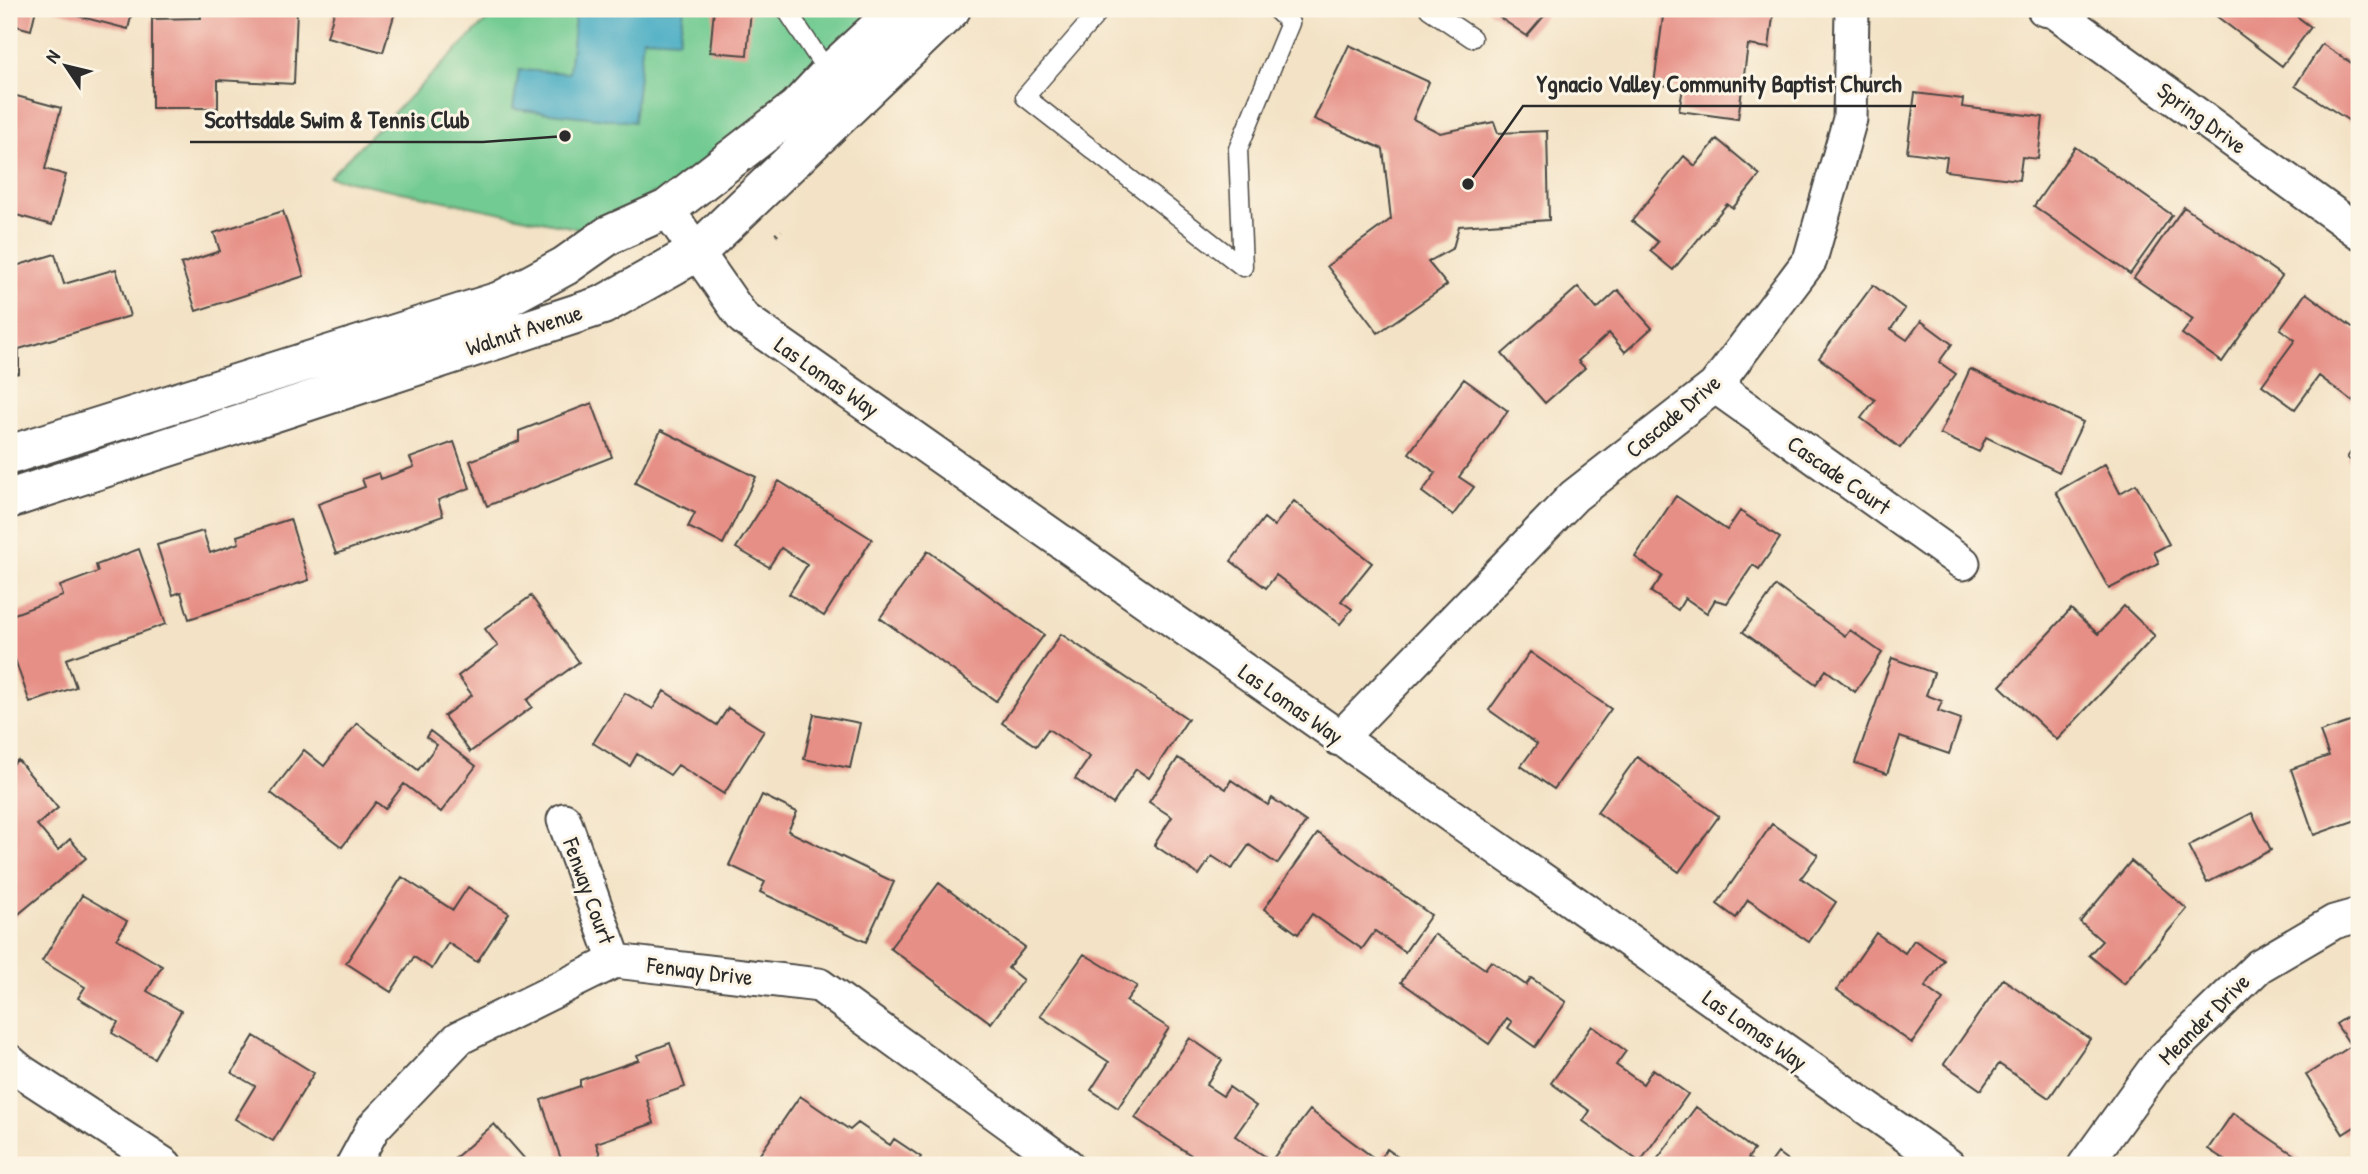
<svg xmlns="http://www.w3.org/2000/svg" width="2368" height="1174" viewBox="0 0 2368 1174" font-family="'Patrick Hand',sans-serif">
<rect width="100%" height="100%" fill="#fcf5e5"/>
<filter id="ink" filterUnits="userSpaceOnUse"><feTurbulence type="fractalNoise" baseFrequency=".0143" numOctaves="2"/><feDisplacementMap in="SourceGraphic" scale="14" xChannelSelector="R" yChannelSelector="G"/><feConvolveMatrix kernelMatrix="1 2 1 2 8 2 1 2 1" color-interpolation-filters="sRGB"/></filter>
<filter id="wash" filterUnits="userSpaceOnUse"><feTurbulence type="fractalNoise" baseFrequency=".00686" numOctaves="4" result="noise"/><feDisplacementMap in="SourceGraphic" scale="28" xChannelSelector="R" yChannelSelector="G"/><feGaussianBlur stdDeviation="1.57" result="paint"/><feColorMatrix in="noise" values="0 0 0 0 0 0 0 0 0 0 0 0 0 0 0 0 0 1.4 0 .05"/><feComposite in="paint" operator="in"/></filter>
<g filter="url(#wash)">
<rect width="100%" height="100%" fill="#f3e2c5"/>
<path fill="#72cb92" stroke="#4e7b5e" stroke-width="2" d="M498,9H899L609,235L329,177Z"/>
<path fill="#42aac2" stroke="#366a76" stroke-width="2" d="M576,9H684L679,40L643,38L634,122L513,109L519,70L569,73Z"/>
<g id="blocks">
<path fill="#e68f86" d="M9,9H36L31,30L9,24Z
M51,9H133L128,29Z
M255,9H297L294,84L218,80V108H152V19L201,18L200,10L255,12Z
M335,9H396L383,52L327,37Z
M714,9H751L747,55L710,52Z
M1487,9H1550L1527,36Z
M1664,9H1774L1769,48L1748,45L1738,119L1679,111L1683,88L1654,84Z
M2214,9H2287L2311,27L2282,66L2211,12Z
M2322,44L2359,68V127L2295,86Z
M1349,45L1429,82L1413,119L1440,133L1494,122L1498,133L1547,131L1549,220L1459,226L1453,248L1428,262L1447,285L1378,333L1327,266L1391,219L1383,149L1314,119Z
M1915,93L1963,99L1962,107L2043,117L2038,159L2022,157L2019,180L1945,171L1947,157L1907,152Z
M9,94L61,108L45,169L66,175L52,225L9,213Z
M1717,139L1760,175L1733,208L1727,204L1673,270L1650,251L1658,242L1632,221L1684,156L1695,166Z
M2075,147L2172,215L2130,274L2034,206Z
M2184,207L2282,276L2222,362L2182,334L2193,319L2134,278Z
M283,211L304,276L196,311L181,264L220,251L214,233Z
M55,254L64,284L116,269L130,316L19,349V373L9,376V268Z
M1873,285L1905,309L1891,329L1907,340L1921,321L1952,344L1939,362L1956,374L1900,448L1861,418L1875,400L1819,358Z
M1578,287L1597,309L1618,290L1652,328L1625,352L1609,333L1578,361L1585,368L1545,403L1502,354Z
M2306,293L2359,332V391L2352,401L2319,376L2295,409L2262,385L2295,340L2280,329Z
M1970,369L2083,422L2059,472L1986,437L1979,452L1940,434Z
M1464,379L1508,411L1459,477L1474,487L1453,515L1422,492L1436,473L1409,453Z
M592,403L612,457L487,506L470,461L519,441V431Z
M661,430L756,477L723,544L688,527L695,513L635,483Z
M2359,440V466L2347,458Z
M454,442L470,488L438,500L443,516L336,554L318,504L365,487L362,479L379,473L381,479L414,467L410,458Z
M2105,464L2120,493L2136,484L2169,544L2154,552L2159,563L2109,589L2056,492Z
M779,481L872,539L824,616L789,594L807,565L781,548L769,567L736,548Z
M1676,496L1727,530L1740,511L1780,538L1759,569L1753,565L1727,603L1715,600L1707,613L1685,598L1678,610L1651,592L1662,576L1635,557Z
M1294,501L1372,563L1341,601L1352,609L1340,624L1276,575L1266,588L1231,561L1264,518L1274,526Z
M290,519L309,580L189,619L181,592L173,595L157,545L203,531L210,553L239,543L237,536Z
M139,549L166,624L66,659L76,687L30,703L9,642V616L63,596L60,586L98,572L96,565Z
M928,551L1044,635L996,701L880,618Z
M1776,586L1845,636L1850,630L1882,653L1855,692L1826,670L1816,684L1743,632Z
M531,596L579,662L527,700L532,707L470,752L444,716L472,695L458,676L498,646L485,629Z
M2124,606L2155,636L2057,740L2000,686L2071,609L2098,634Z
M1061,634L1188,719L1149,778L1136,769L1113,804L1075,779L1090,757L1048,729L1036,746L1002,723Z
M1530,652L1611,709L1554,789L1521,766L1537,744L1489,710Z
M1892,658L1934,673L1926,695L1942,701L1938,711L1961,719L1949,754L1900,737L1887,774L1855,763Z
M664,691L717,725L728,708L764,731L724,794L678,765L670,775L637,754L630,766L593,743L625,693L653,709Z
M814,714L860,723L850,768L804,759Z
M2359,719V819L2314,835L2291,769L2329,756L2320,732Z
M357,723L418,770L437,745L426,737L430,731L476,766L441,812L404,784L385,809L376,802L342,847L271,793L304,750L324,766Z
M1637,757L1719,816L1679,872L1597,812Z
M1178,758L1226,789L1231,780L1268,805L1272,798L1306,822L1277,864L1249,845L1232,869L1212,856L1199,875L1154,845L1172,817L1149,802Z
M18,760L58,808L37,825L58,850L70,839L86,858L9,922V767Z
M762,795L797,812L788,831L894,882L866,942L760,892L765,882L729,865Z
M2252,813L2271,850L2207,883L2188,846Z
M1772,824L1818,855L1801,878L1836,902L1809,942L1748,900L1736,918L1717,904Z
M1318,833L1431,915L1405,952L1375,931L1362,949L1312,914L1298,934L1264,909Z
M2131,861L2187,909L2124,984L2089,955L2102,941L2080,922Z
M402,877L453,910L468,887L509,913L477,962L448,943L432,969L414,957L391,992L346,963Z
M939,883L1025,947L1008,968L1023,980L991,1023L890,948Z
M82,895L127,921L117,939L162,966L147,991L181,1011L154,1058L112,1033L118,1022L78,998L85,987L42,961Z
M1876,933L1905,953L1914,940L1944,960L1925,987L1943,1000L1912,1043L1837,990Z
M1434,934L1485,969L1491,961L1526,985L1531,978L1566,1002L1535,1047L1508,1028L1512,1022L1507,1018L1489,1044L1401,982Z
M1084,954L1137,986L1126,1001L1169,1028L1118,1108L1091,1090L1109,1062L1040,1016Z
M2003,979L2090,1039L2049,1098L1999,1064L1981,1090L1944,1064Z
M2359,1009V1124L2343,1134L2306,1075L2351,1046L2336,1024Z
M1592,1026L1626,1051L1616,1065L1643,1084L1653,1069L1688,1094L1640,1162L1583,1121L1590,1111L1551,1083Z
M254,1036L314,1073L273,1141L235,1119L255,1086L232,1073Z
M1190,1038L1222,1060L1206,1085L1223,1096L1229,1087L1256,1106L1235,1136L1266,1157L1260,1165H1197L1200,1161L1135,1118Z
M670,1043L685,1087L647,1100L654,1123L596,1143L600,1155L571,1165H563L541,1100L580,1086V1080L639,1060L637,1055Z
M800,1096L850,1130L858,1123L890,1145L894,1139L921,1157L916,1165H769L758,1157Z
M1696,1107L1754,1150L1748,1158L1758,1165H1653Z
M1310,1110L1378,1161L1387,1149L1409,1165H1268Z
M2233,1113L2309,1165H2226L2228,1162L2208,1149Z
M494,1124L524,1158L515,1165H461L455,1158Z
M1778,1153L1794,1165H1769Z"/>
</g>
</g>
<g filter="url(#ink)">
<use href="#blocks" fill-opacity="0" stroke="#494642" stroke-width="2"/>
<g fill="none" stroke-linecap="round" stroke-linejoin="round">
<defs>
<path id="lane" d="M786,9L829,74
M1101,9L1025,97L1243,267L1238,149L1290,23L1275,9
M1429,9L1472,38"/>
<path id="street" d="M2044,9L2054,11L2359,232
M667,209L743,318L1948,1165
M1715,386L1963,563
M1339,739L1574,496L1715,386L1810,260L1850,119L1852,9
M564,820L615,961
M9,1061L22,1072L165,1165
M353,1165L373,1128L459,1038L615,961L819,985L1067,1165
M2085,1165L2158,1064L2259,966L2334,922L2359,915"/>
<path id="secondary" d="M9,455L500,301L565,266L609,235L667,209L797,108L829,74L899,9
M9,499L603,305L697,252L951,9"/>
</defs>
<use href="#lane" stroke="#494642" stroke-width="21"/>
<use href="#street" stroke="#494642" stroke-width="37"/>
<use href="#secondary" stroke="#494642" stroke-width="42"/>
<path stroke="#494642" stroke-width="4.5" stroke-dasharray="2 5" stroke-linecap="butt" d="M776,235L781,230"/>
<use href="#lane" stroke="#fff" stroke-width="18"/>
<use href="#street" stroke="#fff" stroke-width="33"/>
<use href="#secondary" stroke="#fff" stroke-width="38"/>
</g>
</g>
<g text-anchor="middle" stroke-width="6" stroke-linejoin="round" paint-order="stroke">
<g font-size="23" fill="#2b2b2b" stroke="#fcf5e5">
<text transform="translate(2202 118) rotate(36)" y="8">Spring Drive</text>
<text transform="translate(524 330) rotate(-18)" y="8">Walnut Avenue</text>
<text transform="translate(827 377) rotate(35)" y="8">Las Lomas Way</text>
<text transform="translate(1673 416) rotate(-40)" y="8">Cascade Drive</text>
<text transform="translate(1839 475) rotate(35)" y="8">Cascade Court</text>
<text transform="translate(1291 704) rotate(35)" y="8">Las Lomas Way</text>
<text transform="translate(589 891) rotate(70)" y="8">Fenway Court</text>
<text transform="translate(700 971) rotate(7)" y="8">Fenway Drive</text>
<text transform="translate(2204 1019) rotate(-45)" y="8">Meander Drive</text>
<text transform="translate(1755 1030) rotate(35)" y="8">Las Lomas Way</text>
</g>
</g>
<path fill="none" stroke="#2b2b2b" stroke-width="2.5" d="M1468 184L1523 106H1916M565 136L483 142H190"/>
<g fill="#2b2b2b" stroke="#fcf5e5" stroke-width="2.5">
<circle cx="1468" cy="184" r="7"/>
<circle cx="565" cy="136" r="7"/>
</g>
<g font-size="24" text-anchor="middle" font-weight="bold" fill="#2b2b2b" stroke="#fcf5e5" stroke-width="6" stroke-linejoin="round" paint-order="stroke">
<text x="1719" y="92">Ygnacio Valley Community Baptist Church</text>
<text x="337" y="128">Scottsdale Swim &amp; Tennis Club</text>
</g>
<rect width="2368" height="1174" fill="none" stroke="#fcf5e5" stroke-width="35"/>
<g transform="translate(66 66) rotate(305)" stroke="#fcf5e5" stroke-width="5" paint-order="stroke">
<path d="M0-5L12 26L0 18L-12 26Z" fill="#2b2b2b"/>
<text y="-10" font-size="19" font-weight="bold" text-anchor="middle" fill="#2b2b2b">N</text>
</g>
</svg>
